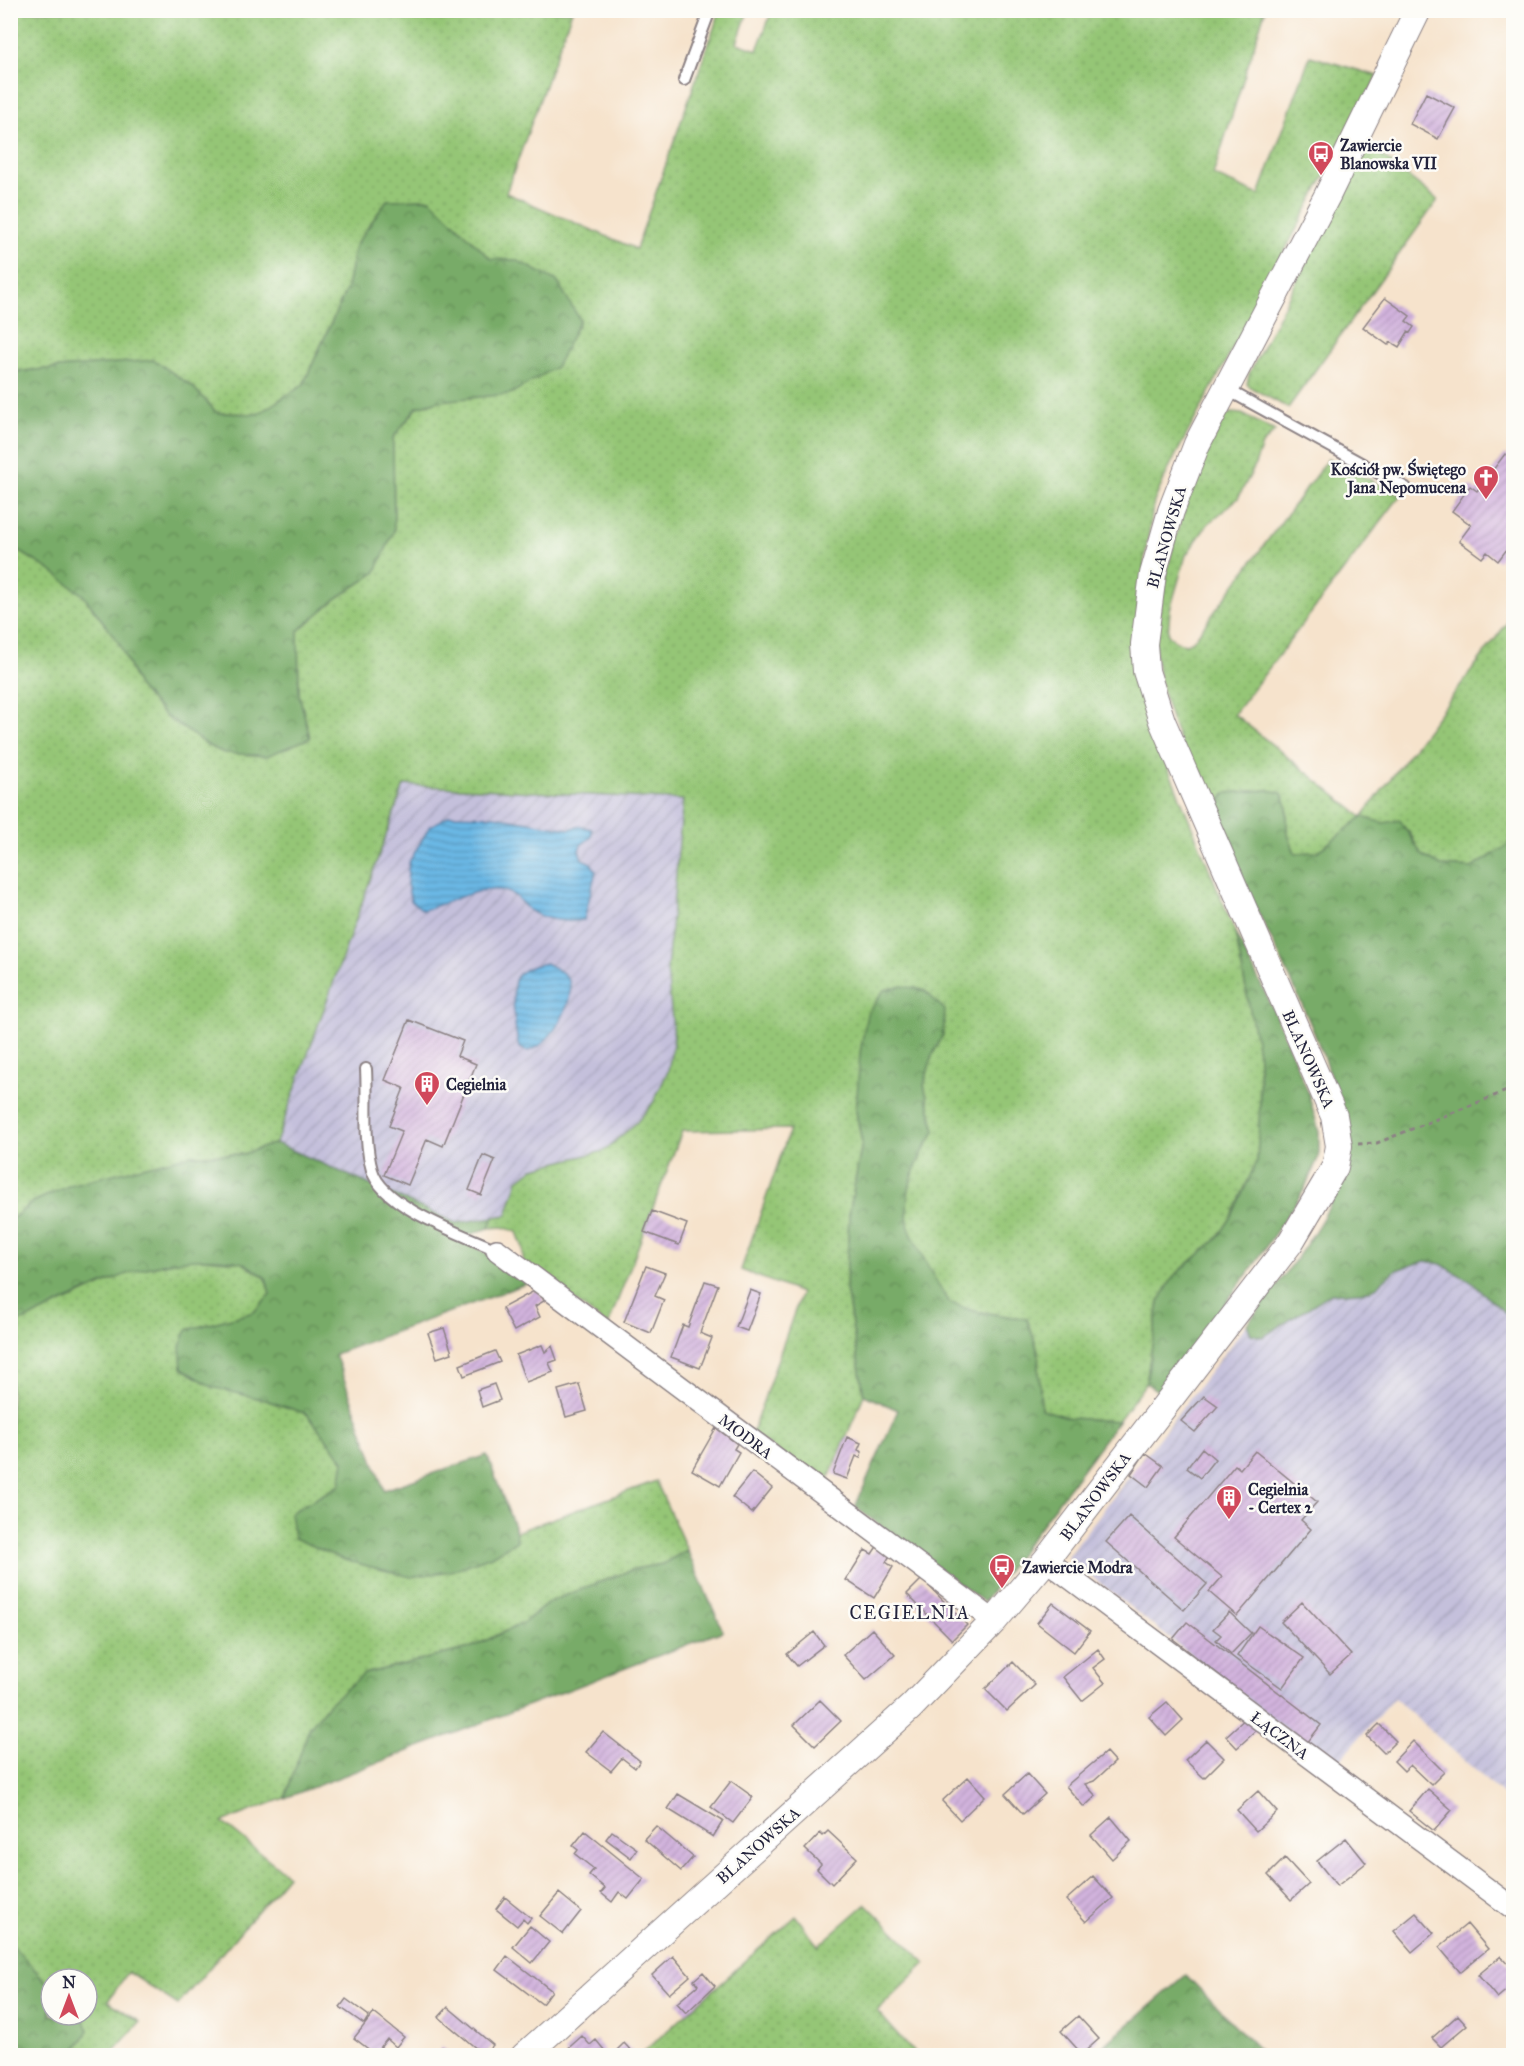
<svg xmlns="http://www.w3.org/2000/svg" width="1524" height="2066" viewBox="0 0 1524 2066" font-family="'IM FELL Great Primer',serif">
<defs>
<pattern id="industrial-furrows" width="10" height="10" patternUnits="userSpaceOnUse" patternTransform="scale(1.5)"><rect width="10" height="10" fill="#c4c0db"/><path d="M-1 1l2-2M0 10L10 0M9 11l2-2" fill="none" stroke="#a8a5bd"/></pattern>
<pattern id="grass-dots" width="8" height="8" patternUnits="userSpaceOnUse" patternTransform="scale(1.5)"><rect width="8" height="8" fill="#95c676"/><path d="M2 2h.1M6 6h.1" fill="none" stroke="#80aa67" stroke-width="1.8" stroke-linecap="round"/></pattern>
<pattern id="forest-crowns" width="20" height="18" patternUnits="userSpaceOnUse" patternTransform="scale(1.5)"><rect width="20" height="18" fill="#78ab67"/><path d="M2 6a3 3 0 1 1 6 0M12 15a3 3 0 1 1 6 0" fill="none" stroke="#628b56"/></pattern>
<pattern id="water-rules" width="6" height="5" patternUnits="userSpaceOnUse" patternTransform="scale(1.5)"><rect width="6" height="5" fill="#6bb8e5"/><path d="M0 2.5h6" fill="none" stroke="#5895bb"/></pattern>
<pattern id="building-hatch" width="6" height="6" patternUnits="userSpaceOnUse" patternTransform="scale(1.5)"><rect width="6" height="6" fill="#d2b3dd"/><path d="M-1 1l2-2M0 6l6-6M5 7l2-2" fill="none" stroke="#b49abf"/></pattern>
</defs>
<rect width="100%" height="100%" fill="#fdfcf7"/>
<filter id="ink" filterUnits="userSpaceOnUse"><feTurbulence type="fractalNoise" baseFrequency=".0167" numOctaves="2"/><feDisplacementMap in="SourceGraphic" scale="12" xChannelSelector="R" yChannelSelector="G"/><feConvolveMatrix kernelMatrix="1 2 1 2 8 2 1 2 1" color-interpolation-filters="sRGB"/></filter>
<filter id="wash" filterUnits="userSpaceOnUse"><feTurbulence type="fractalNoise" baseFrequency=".008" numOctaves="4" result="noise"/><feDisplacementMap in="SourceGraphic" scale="24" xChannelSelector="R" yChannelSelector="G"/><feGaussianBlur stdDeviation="1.35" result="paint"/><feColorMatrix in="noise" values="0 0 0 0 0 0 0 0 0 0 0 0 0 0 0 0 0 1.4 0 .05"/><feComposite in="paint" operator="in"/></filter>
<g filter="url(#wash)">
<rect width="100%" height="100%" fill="#f6e3cc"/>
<path fill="url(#industrial-furrows)" d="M404,785L683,800L667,970L674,1038L668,1071L653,1103L637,1122L604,1151L518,1180L507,1215L456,1224L276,1143Z
M1425,1261L1441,1264L1470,1281L1513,1320V1804L1394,1698L1333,1768L1067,1557L1247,1324L1251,1334L1330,1294L1371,1291L1396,1270Z"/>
<path fill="url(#grass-dots)" stroke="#5c7458" stroke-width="1.5" d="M11,11H572L506,193L636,249L720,11H748L737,43L757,50L772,11H1265L1213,175L1259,195L1310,56L1378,76L1169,468L1154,502L1144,562L1162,753L1235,932L1259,1057L1260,1133L1257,1161L1231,1218L1217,1239L1174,1276L1159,1302L1146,1383L1118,1421L1070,1418L1041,1409L1038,1351L1027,1319L973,1311L948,1302C940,1287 909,1236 907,1223C903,1189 917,1159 935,1131L924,1085L932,1056L943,1035L856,1111L862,1143L849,1215L846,1289L864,1395L825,1487L752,1433L801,1293L741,1270L790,1129L682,1131L608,1326L523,1261V1248L517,1232L503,1227L489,1228L494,1217L507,1215L518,1180L534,1168L604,1151L637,1122L653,1103L668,1071L674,1038L667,970L683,800L404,785L276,1143L243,1154L191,1155L33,1202L11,1220V546L50,570L83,595L119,643L138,686L164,715L209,746L224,753L310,738L299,694L298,631L337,598L375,573L394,531L393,438L418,407L439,401L516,260H491L430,199L387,200L355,246L347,288L303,385L258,414L217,413L193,387L154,360L11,372Z
M1367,144L1438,200L1288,408L1250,387L1247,384L1249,374Z
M1232,413L1242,414L1275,431L1262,445L1253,470L1238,498L1208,524L1186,555L1170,610L1168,635L1177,642L1186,644L1193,641L1328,459L1401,495L1234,714L1362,817L1513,615L1514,838L1504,848L1472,868L1441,866L1422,855L1409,832L1362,817L1317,852L1295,853L1287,832V806L1268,790L1226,793L1219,831C1194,773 1159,709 1155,645C1154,632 1159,617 1161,604C1170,542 1192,487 1214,429L1223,416Z
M191,1258L241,1262L266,1278L270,1294L254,1312L265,1400L307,1414L344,1461L340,1485L319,1497L517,1541L516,1532L656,1481L687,1550L663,1564L634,1569L551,1601L523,1623L470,1648L364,1674L296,1767L285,1798L222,1822L288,1875L178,2005L128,1972L108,2001L140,2022L110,2055H72L89,2030L81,2015H87V1979H51V1987L11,1944V1323L25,1320L130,1272Z
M866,1904L926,1963L877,2011L916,2055H640L796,1916L818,1946Z"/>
<path fill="url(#forest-crowns)" stroke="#4d6651" stroke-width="1.5" d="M430,199L491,259L516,260L557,281L580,320L556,367L510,394L439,401L417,407L393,438L394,531L375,573L337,598L298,631L299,694L310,738L267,756L224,753L209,746L164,715L138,686L119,643L83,595L50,570L11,546V372L154,360L193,387L217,413L258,414L303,385L347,288L355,246L387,200Z
M1268,790L1282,793L1287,806V832L1295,853L1317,852L1362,817L1384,823L1400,820L1422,855L1441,866L1472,868L1504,848L1513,838V1320L1470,1281L1441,1264L1425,1261L1396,1270L1371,1291L1330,1294L1263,1337L1251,1334L1247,1324C1279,1283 1342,1205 1349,1153C1350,1145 1346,1135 1344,1127C1331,1061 1294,985 1264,924C1246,887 1220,849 1216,807L1226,793Z
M1235,932L1274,1011L1308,1092L1319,1131V1156L1304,1190L1251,1269L1159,1392L1146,1383L1159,1302L1174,1276L1217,1239L1231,1218L1257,1161L1260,1103L1259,1057Z
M902,986L924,990L945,1010L943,1035L932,1056L924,1085L935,1131C917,1159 903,1189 908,1223C909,1236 940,1287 948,1302L973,1311L1027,1319L1038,1351L1041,1409L1070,1418L1118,1421L984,1602L855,1507L898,1410L864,1395L846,1289L849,1215L862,1143L856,1111L860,1053L867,1014L884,990Z
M276,1143L456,1223L494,1217L489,1228L461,1238L531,1282L335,1354L384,1490L487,1455L516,1532L517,1541L491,1556L451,1571L411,1577L344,1560L294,1538L290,1513L340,1485L344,1461L307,1414L265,1400L212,1387L182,1368L180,1346L187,1330L254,1312L270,1294L266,1278C258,1273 248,1263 239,1262C163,1246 91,1290 25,1320L11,1323V1220L33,1202L73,1184L191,1155L243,1154Z
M687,1550L723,1631L285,1798L309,1728L328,1704L364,1674L470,1648L523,1623L551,1601L634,1569L663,1564Z
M11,1944L51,1987V2015H81L89,2030L72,2055H11Z
M1186,1975L1264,2055H1093Z"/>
<path fill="url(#water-rules)" stroke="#466d90" stroke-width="1.5" d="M450,815L494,816L569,829L580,826L592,829L591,837L581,845L579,850L582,859L591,863L596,871L584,920C566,923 545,920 529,910C519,902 518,894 504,891C476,885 449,904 423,910L411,901L407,884L409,862L430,826Z
M546,963C552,967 561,970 566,976C582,995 548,1051 526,1051L519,1047C515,1031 511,997 515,981C518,969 535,965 546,963Z"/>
<g id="blocks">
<path fill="url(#building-hatch)" d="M1426,93L1455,108L1438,139L1410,124Z
M1385,298L1410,316L1406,321L1414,327L1410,333L1408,332L1399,347L1391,342L1388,345L1363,327Z
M1505,454L1514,460V551L1512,553L1507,549L1498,561L1487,552L1482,558L1459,541L1471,525L1452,511L1470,486L1477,491Z
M409,1020L463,1041L457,1056L476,1064L443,1146L427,1139L408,1185L384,1175L402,1131L389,1126L404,1088L385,1080Z
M483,1155L495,1160L481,1195L469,1190Z
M652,1211L687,1224L679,1245L644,1232Z
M646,1266L665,1273L655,1296L664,1300L651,1333L624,1322Z
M705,1281L718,1285L700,1333L712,1338L700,1368L671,1357L683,1325L688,1327Z
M538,1289L544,1301L535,1306L540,1317L514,1331L502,1308Z
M750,1290L761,1294L747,1331L736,1327Z
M444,1328L452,1353L437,1358L428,1333Z
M542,1345L545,1352L552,1346L557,1360L549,1363L553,1372L526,1382L516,1355Z
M495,1351L500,1362L464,1376L460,1365Z
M494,1384L500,1400L482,1407L477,1390Z
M579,1384L587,1411L566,1417L558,1390Z
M1204,1396L1218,1406L1195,1432L1181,1421Z
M716,1428L737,1444L734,1449L739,1452L720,1486L692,1470Z
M847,1437L861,1443L858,1450L862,1452L860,1458L856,1456L847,1479L833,1474Z
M1202,1448L1215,1459L1200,1478L1187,1468Z
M1255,1451L1317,1502L1301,1520L1311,1529L1237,1616L1209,1592L1222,1577L1174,1537L1235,1465L1240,1469Z
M1145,1453L1163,1466L1148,1487L1131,1474Z
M752,1472L772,1488L752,1513L732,1497Z
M1129,1516L1207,1584L1184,1610L1106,1542Z
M878,1545L891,1554L886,1562L893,1567L874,1598L846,1580L865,1550L872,1554Z
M922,1579L967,1625L952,1640L907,1594Z
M1302,1602L1351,1655L1330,1674L1281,1622Z
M1053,1603L1090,1631L1074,1652L1037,1623Z
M1229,1612L1251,1633L1231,1654L1216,1640L1221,1635L1213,1629Z
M1187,1622L1321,1725L1307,1743L1173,1639Z
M1258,1626L1304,1658L1282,1688L1237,1656Z
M872,1629L895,1655L866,1680L843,1655Z
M814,1632L824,1645L797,1666L787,1654Z
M1098,1649L1105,1659L1093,1668L1105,1683L1082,1701L1063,1677Z
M1013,1662L1035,1685L1007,1711L985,1689Z
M820,1700L841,1721L815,1746L794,1725Z
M1167,1702L1183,1720L1166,1736L1149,1717Z
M1247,1717L1258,1729L1237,1748L1226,1736Z
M1379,1724L1396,1741L1384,1753L1367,1736Z
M603,1732L640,1761L635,1768L622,1758L611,1771L586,1752Z
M1206,1740L1224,1758L1204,1778L1185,1760Z
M1413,1741L1444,1772L1431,1785L1410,1765L1404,1771L1394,1761Z
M1106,1752L1115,1762L1094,1781L1085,1784L1096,1796L1084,1807L1066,1786Z
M1027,1774L1045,1794L1023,1814L1005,1794Z
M968,1777L985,1796L960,1820L942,1801Z
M731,1781L753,1797L733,1823L711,1807Z
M1428,1789L1452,1810L1434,1831L1409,1811Z
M1258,1791L1277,1812L1256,1831L1237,1810Z
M678,1794L723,1821L713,1837L668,1809Z
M1111,1817L1131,1841L1112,1859L1091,1835Z
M656,1826L693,1857L681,1871L644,1839Z
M585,1831L644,1879L628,1899L619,1892L612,1902L601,1893L605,1888L589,1875L594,1869L575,1854L578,1850L573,1846Z
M612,1831L637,1849L631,1858L606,1839Z
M828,1831L857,1858L832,1884L817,1869L821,1864L805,1849L820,1833L823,1836Z
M1346,1838L1366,1863L1337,1886L1317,1861Z
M1285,1858L1309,1884L1291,1900L1268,1875Z
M1093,1876L1113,1898L1086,1922L1066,1900Z
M559,1893L581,1911L563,1934L540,1916Z
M505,1897L531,1918L527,1923L523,1919L517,1926L496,1909Z
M1416,1913L1434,1933L1412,1952L1394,1931Z
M1467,1924L1488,1949L1460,1972L1439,1947Z
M530,1926L549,1942L532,1963L513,1947Z
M507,1956L552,1991L542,2004L497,1970Z
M673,1956L690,1976L669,1994L652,1975Z
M1501,1956L1514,1970V1984L1497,1998L1478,1975Z
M703,1972L715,1986L686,2013L677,2003L698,1985L694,1980Z
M346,1999L369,2016L364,2024L340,2007Z
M448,2007L493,2045L484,2055L439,2017Z
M374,2013L404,2037L396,2047L387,2039L375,2054L354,2038Z
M1458,2015L1467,2025L1441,2047L1432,2038Z
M1078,2016L1099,2039L1082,2054L1061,2031Z
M582,2036L590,2045L596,2040L605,2051L600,2056H567L564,2052Z
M624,2043L636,2056H611Z
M442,2047L454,2056H436Z"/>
</g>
</g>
<g filter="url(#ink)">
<use href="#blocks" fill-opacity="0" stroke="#8c8284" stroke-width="1.5"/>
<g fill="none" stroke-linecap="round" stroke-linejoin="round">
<defs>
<path id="service" d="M684,80L710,10
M1226,389L1406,488
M366,1069C368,1101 363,1139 372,1170C382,1207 464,1235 497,1250"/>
<path id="minor" d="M497,1250L994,1621
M1046,1560L1514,1909"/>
<path id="tertiary" d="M524,2056L911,1707L994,1621L1046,1560L1290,1243L1335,1167L1339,1146L1334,1116L1162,721L1146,671L1144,644L1153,574L1171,511L1197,444L1327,196L1418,10"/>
</defs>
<use href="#service" stroke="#8c8284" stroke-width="14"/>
<use href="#minor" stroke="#8c8284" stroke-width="24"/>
<use href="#tertiary" stroke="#8c8284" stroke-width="28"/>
<path stroke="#8c8284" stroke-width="3" stroke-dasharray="4.5 4.5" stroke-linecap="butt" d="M1358,1144L1377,1143L1514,1088"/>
<use href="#service" stroke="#fff" stroke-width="10"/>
<use href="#minor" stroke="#fff" stroke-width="21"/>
<use href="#tertiary" stroke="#fff" stroke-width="26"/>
</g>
</g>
<defs>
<symbol id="bus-pin" viewBox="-11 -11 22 30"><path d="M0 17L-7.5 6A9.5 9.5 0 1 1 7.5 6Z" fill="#d1495b" stroke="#fdfcf7"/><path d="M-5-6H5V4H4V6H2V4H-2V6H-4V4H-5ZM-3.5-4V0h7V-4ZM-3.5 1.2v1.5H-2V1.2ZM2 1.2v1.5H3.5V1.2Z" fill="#fff"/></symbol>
<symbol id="church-pin" viewBox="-11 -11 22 30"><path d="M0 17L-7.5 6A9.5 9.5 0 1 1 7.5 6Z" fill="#d1495b" stroke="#fdfcf7"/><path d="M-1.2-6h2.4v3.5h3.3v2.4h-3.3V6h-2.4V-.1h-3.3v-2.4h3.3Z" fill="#fff"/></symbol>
<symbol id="building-pin" viewBox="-11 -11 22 30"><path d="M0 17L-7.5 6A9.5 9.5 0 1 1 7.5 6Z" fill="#d1495b" stroke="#fdfcf7"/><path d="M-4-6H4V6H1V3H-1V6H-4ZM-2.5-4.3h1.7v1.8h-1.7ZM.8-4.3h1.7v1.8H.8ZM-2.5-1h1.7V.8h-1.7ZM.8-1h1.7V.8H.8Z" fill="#fff"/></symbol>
</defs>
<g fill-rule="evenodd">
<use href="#bus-pin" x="1306" y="139" width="30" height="40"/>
<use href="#church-pin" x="1471" y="463" width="30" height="40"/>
<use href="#building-pin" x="412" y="1069" width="30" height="40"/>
<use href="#building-pin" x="1214" y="1483" width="30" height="40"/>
<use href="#bus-pin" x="987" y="1552" width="30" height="40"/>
</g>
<g text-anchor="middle" stroke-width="5" stroke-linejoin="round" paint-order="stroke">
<g font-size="16" font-weight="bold" fill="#22223b" stroke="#fdfcf7" text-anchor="start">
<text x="1340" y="151">Zawiercie<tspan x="1340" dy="18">Blanowska VII</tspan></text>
<text x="1466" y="475" text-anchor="end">Kościół pw. Świętego<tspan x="1466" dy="18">Jana Nepomucena</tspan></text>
<text x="446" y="1090">Cegielnia</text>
<text x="1248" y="1495">Cegielnia<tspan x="1248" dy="18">- Certex 2</tspan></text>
<text x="1022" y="1573">Zawiercie Modra</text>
</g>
<g font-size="16" fill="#22223b" stroke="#fdfcf7">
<text transform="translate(1166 537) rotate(-74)" y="6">BLANOWSKA</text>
<text transform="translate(1309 1059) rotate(66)" y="6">BLANOWSKA</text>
<text transform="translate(746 1436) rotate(37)" y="6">MODRA</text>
<text transform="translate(1095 1496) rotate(-53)" y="6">BLANOWSKA</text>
<text transform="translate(1280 1735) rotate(37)" y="6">ŁĄCZNA</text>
<text transform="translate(758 1845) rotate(-42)" y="6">BLANOWSKA</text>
</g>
<g font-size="18" letter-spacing="1.5" fill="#22223b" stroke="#fdfcf7">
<text x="910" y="1619">CEGIELNIA</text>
</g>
</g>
<rect width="1524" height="2066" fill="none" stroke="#fdfcf7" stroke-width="36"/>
<g transform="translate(69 1997)"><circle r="28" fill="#fdfcf7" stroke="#a5a5ac" stroke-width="1.5"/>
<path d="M0-4.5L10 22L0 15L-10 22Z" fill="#d1495b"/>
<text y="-9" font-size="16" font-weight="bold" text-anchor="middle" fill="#22223b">N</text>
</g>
</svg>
